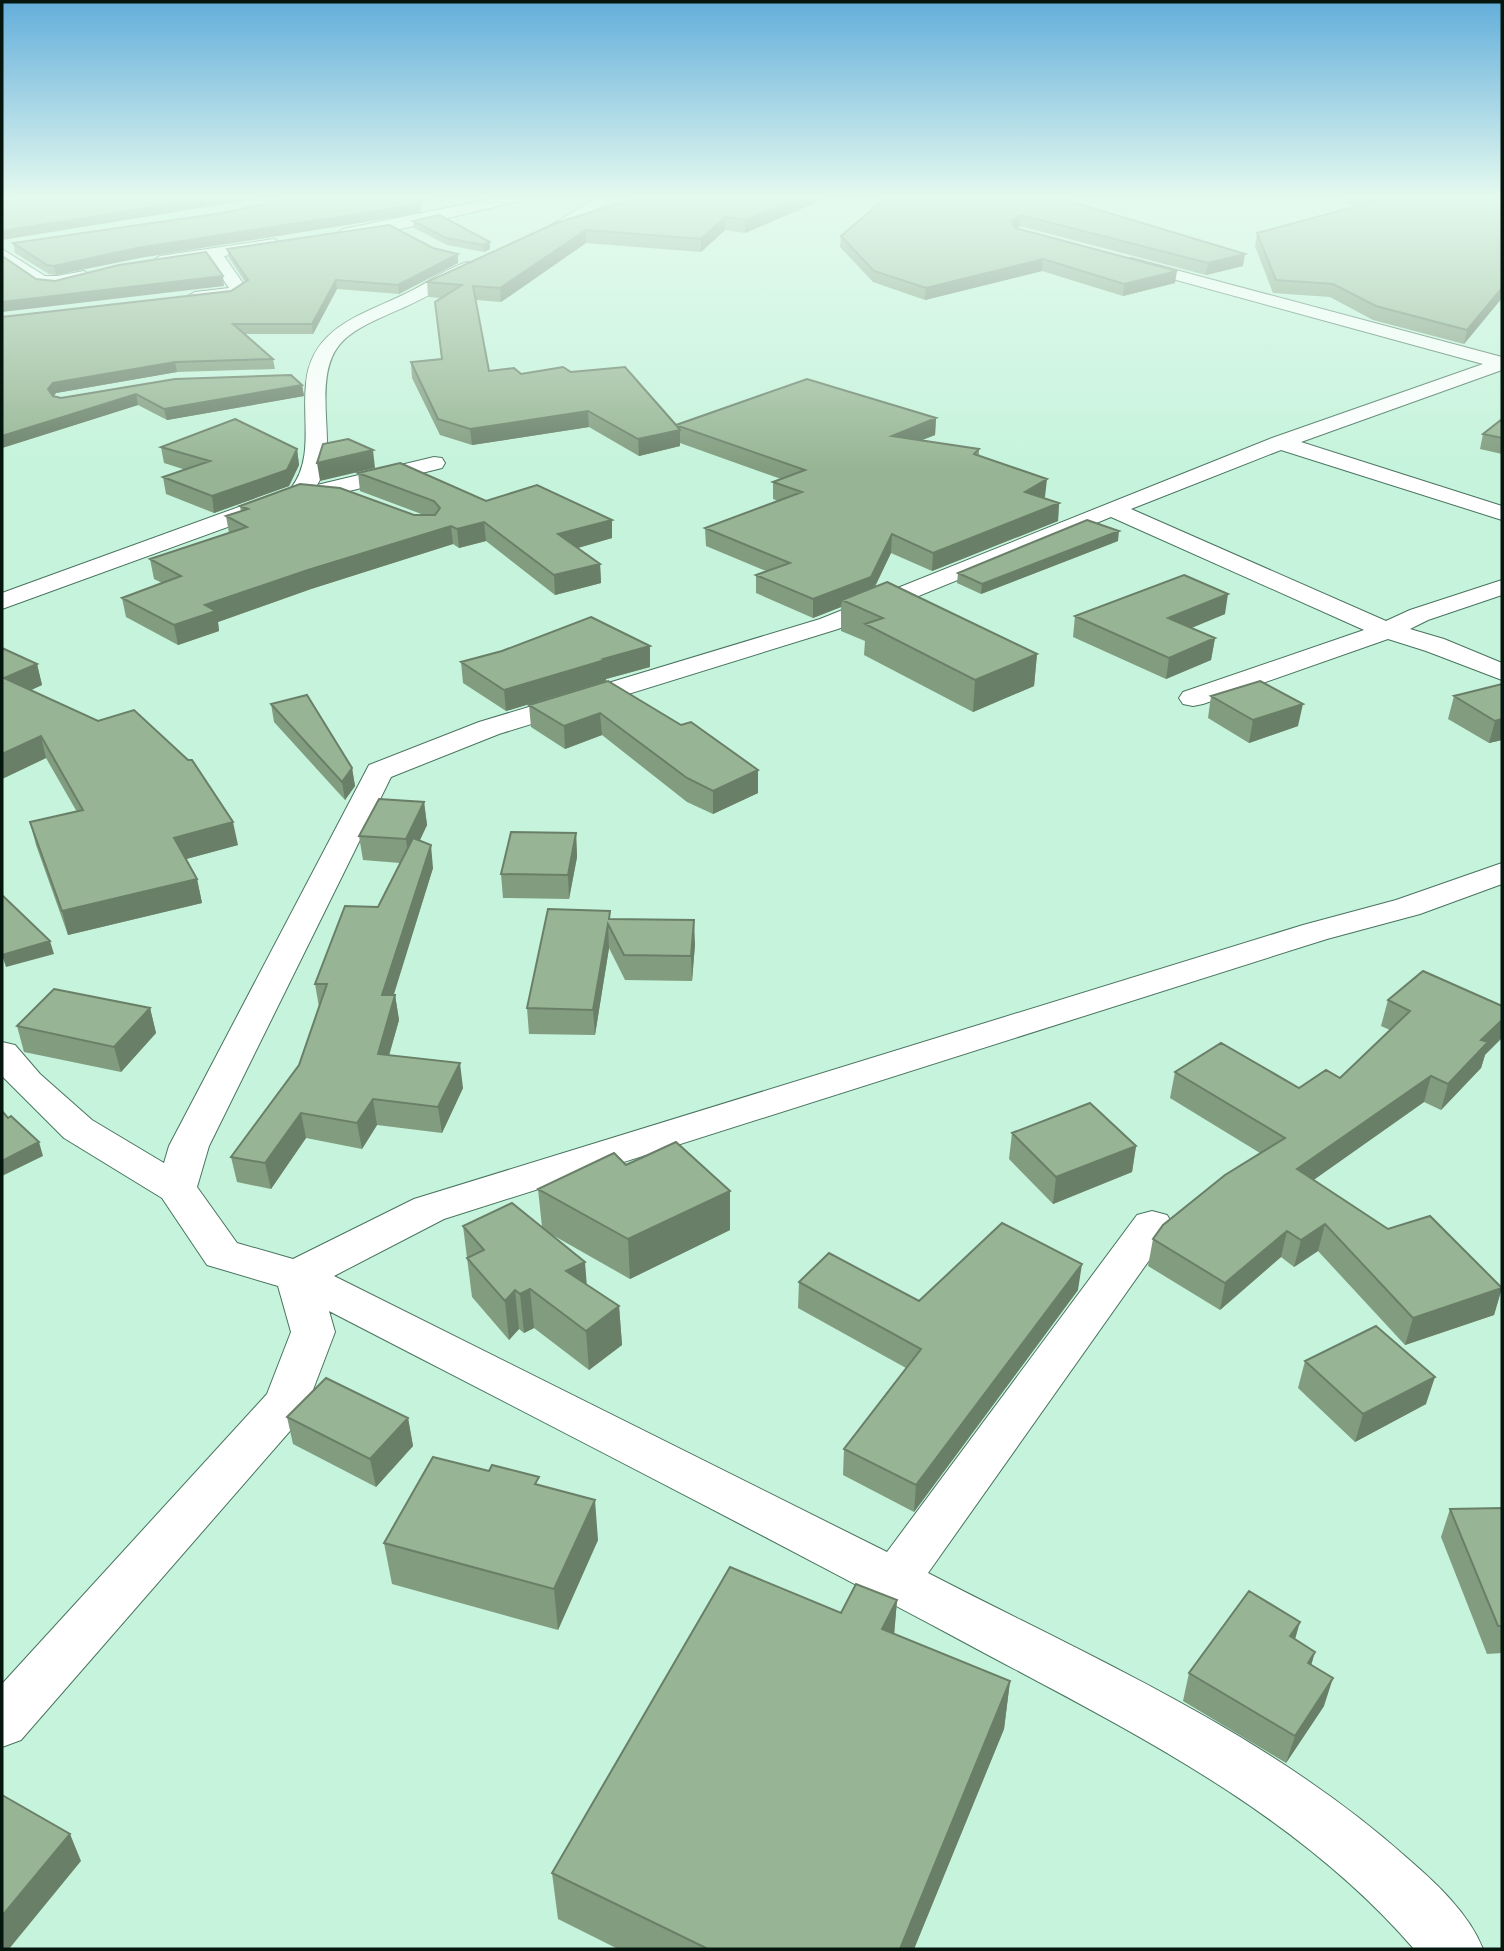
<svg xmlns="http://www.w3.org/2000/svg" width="1504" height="1951" viewBox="0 0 1504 1951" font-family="'IBM Plex Sans',sans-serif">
<rect width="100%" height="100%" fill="#c5f3db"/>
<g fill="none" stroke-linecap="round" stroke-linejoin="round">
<defs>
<path id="minor" d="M263,197H282L288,202L281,206Z
M501,197H528L521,201L392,231L343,239L335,234L343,229Z
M599,197H617L539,243L533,245L525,240Z
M274,239L282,244L280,247L224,256L247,289C237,300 196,307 186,297L195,292L229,288L209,259L160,266L152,261L160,256Z
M2,249L45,276H57L84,271L92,276L90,280C49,290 35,288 2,262Z
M1131,258L1502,357V370L1301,442L1502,506V520L1281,450L1131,509L1386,621L1410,610L1502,580V595L1428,620L1410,629L1444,639L1502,663V680L1426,651L1388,639L1203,704L1193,706L1183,704L1179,698L1183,692L1364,630L1111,517L838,629L499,734L391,777L209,1146L197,1187L237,1243L293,1259L414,1199L1303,925L1396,900L1502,863V884L1420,914L1327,939L444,1219L334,1276L887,1552L1137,1215L1152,1211L1167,1215L1173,1225L1167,1235L928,1573C1092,1658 1267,1733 1406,1857C1435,1882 1469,1913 1483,1949H1414C1290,1805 1113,1723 949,1634C743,1524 536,1418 329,1311L335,1332L303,1416L21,1740L2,1747V1684L267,1394L291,1332L278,1286L207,1265L162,1198L64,1138L2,1076V1042L15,1045L40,1074L92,1120L164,1163L169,1146L369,765L479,722L820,619L1272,438L1483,364L1125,266L1123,263L1125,260Z
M468,262L476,267L474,271C451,281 430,296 407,306C342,335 322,340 326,417C327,439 330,466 317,485L434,457L442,458L445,463L442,468L317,499L302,500L2,609V593L291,488C314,459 302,419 306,384C311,325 366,314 411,291C429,282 448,267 468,262Z"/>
</defs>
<use href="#minor" stroke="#49735f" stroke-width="2"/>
<use href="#minor" fill="#fff" fill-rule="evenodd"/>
</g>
<path fill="#829c7f" d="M298,197H446L417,202L421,212L409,215L139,258L56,275L49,274L15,253L13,243L222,213Z
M829,197L745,233L725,230L701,252L586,243L501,302L476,300L489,371L521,374L571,372L676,425L936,418L935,435L922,440L979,449V455L1045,497L1043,498L1059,503L1058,521L932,571L891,553L875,587L1037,654L1034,686L973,712L864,655L865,641L841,631V607L813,618L756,593V575L766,571L706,546L705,528L778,501L773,499V482L781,479L680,443V446L639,456L589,427L472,445L440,435L412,378L411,362L442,359V298L428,297L427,282L556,223Z
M1056,197L1243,266L1206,275L1020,226L1016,228L1175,283L1123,296L1042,271L925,300L873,282L840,247L841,236Z
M1346,197H1502V298L1464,344L1373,320L1330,297L1273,293L1255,246L1257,233L1357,206L1345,203Z
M413,221L490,242V249L484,252L447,245L414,228Z
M227,249L458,263L399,294L337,289L313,334H245L273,359L275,369L177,372L56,393L54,396L61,398L302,385L304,396L167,420L138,405L2,448V317L231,291L245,282L229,258Z
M1502,419V454L1480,449L1483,434Z
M161,447L297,449L299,465L289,486L214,513L166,494L163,477L186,470L164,463Z
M358,473L486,501L612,538L578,548L600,564L601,583L555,595L486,541L459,548L453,544L311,589L218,622L219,631L178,645L126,617L122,598L162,583L154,579L150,559L229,533L226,516L241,512L240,506L424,515L360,491Z
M1118,541L981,594L957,583L958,573Z
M1225,614L1191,628L1215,638L1211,660L1166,679L1073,637L1075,616Z
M650,646V667L606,679V681L506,711L463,683L461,662Z
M37,664L42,685L30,690L238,845L186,859L197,879L202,903L68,935L36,845L30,822L77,812L46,758L2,779Z
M608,681L758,793L713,814L687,802L602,735L565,749L531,727L529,705Z
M1502,684V740L1489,743L1448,719L1454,696Z
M1211,696L1298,726L1249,743L1208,718Z
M271,704L352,768L355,786L345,800L274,722Z
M424,802L427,825L420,840L433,868L393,995H395L399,1020L389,1056L463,1088L442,1133L377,1125L362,1149L306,1138L271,1189L237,1182L231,1157L299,1065L319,1007L315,984L378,907L400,863L363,860L359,836Z
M576,833L577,857L569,899L503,898L501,874Z
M610,911V919L695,944L692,981L625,980L609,948L595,1035L529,1034L527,1008Z
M1423,971L1485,1055L1481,1068L1441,1110L1424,1102L1313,1180L1388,1229L1502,1287L1494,1315L1405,1345L1318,1251L1294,1267L1281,1257L1220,1310L1148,1266L1153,1239L1260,1153L1170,1098L1175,1072L1299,1088L1340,1078L1390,1030L1381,1026L1388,1000Z
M150,1008L156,1033L121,1072L24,1052L17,1026Z
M1012,1133L1136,1146L1132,1172L1053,1204L1009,1159Z
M626,1165L730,1230L630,1279L549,1233L587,1285L619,1306L622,1345L589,1370L534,1328L524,1333L519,1329L509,1340L472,1297L463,1226L542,1227L538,1189Z
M799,1282L919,1301L1078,1290L914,1512L843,1475L844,1449L906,1368L798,1308Z
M1305,1361L1426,1404L1355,1442L1298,1388Z
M287,1417L408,1418L413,1446L376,1487L293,1444Z
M540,1486L598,1540L558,1630L392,1584L384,1543Z
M1502,1508V1653L1487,1654L1441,1537L1450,1509Z
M897,1600L894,1634L1010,1681L1004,1729L914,1949H618L558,1919L552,1873L841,1613Z
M1295,1639L1311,1665L1324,1706L1286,1763L1183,1701L1189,1673Z"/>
<path fill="#6a7f68" d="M214,197H268L2,240V231Z
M405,197H446L405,204Z
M800,197H829L745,233V220Z
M421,204V212L409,215L139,258L56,275L54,266L137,248Z
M1021,215L1020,226L1011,232L1012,221Z
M725,217V230L701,252V239Z
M586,230V243L501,302L500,288Z
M490,242V249L484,252L483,245Z
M458,254V263L399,294L398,285Z
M1245,254L1243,266L1206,275L1208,263Z
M1043,259L1042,271L925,300L926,288Z
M1177,271L1175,283L1123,296L1124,284Z
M223,276L224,286L2,312V302Z
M336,280L337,289L313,334L312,324Z
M1502,288V298L1464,344L1467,330Z
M175,362L177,372L56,393L50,400L48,389L53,383Z
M302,385L304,396L167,420L164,409Z
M136,394L138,405L2,448V436Z
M588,411L589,427L472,445L470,429Z
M936,418L935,435L891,452L892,436Z
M680,430V446L639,456L638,439Z
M297,449L299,465L289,486L214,513L212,496Z
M373,450L375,468L320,481L317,463Z
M1047,479L1045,497L1023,510L1025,492Z
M1059,503L1058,521L932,571L933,553Z
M612,520V538L560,553L558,534Z
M484,522L486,541L459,548L457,529Z
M451,526L453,544L311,589L218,622L219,631L178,645L174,625L205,605L308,570Z
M1119,531L1118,541L981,594L982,584Z
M892,534L891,553L870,596L842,600L841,607L813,618V599Z
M600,564L601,583L555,595L554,575Z
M1228,594L1225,614L1165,639L1168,618Z
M1215,638L1211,660L1166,679L1169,658Z
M650,646V667L606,679V681L506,711L504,690L603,659Z
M1037,654L1034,686L973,712L975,680Z
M37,664L42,685L10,700L4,678Z
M1303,704L1298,726L1249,743L1253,720Z
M600,713L602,735L565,749L564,726Z
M1502,719V740L1489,743L1495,721Z
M41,736L46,758L2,779V754Z
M352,768L355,786L345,800L342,782Z
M758,770V793L713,814V791Z
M424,802L427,825L409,863L406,839Z
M233,822L238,845L179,861L174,838Z
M576,833L577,857L569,899L568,875Z
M431,845L433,868L386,1020L382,995Z
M197,879L202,903L68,935L62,911Z
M694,920L695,944L692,981L691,956Z
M608,924L609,948L595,1035L593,1010Z
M50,941L54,954L6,967L2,955Z
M395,995L399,1020L382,1079L378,1054Z
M150,1008L156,1033L121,1072L114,1047Z
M1502,1020V1038L1485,1055L1481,1068L1441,1110L1448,1084L1481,1040Z
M460,1063L463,1088L442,1133L438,1107Z
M1431,1076L1424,1102L1291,1196L1297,1169Z
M373,1099L377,1125L362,1149L357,1123Z
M301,1113L306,1138L271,1189L265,1163Z
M39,1142L43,1156L2,1176V1161Z
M1136,1146L1132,1172L1053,1204L1056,1177Z
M730,1191V1230L630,1279L628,1239Z
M1325,1224L1318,1251L1294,1267L1301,1240Z
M1287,1231L1281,1257L1220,1310L1225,1283Z
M585,1262L588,1300L566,1271Z
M1082,1264L1078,1290L914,1512L916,1485Z
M1502,1288L1494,1315L1405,1345L1413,1318Z
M530,1289L534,1328L524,1333L520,1294Z
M515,1290L519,1329L509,1340L505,1301Z
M619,1306L622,1345L589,1370L586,1331Z
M1435,1377L1426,1404L1355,1442L1363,1414Z
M408,1418L413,1446L376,1487L370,1459Z
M595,1500L598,1540L558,1630L554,1589Z
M897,1600L893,1648L882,1629Z
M1300,1622L1292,1650L1290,1636Z
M1315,1652L1307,1680L1308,1663Z
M1333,1678L1324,1706L1286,1763L1295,1736Z
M1010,1681L1004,1729L914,1949H900Z
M70,1834L81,1861L9,1949H2V1916Z"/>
<path fill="#97b594" stroke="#6a7f68" stroke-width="2" d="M41,197H214L2,231V202Z
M298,197H408L421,204L137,248L54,266L47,265L13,243L222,213Z
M640,197H800L745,220L725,217L701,239L586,230L500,288L473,286L489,371L514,368L521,374L563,367L571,372L625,367L676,425L807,379L936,418L892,436L979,449L974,454L1047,479L1025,492L1059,503L933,553L892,534L871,577L813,599L756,575L790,563L705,528L802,492L773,482L805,470L676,425L680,430L638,439L588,411L470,429L438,419L411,362L442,359L435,302L462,285L427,282L556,223Z
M887,197H1056L1245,254L1208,263L1021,215L1012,221L1015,228L1177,271L1124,284L1043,259L926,288L874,271L841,236Z
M1371,197H1502V288L1467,330L1376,306L1333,284L1276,280L1257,233L1380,200Z
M439,215L490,242L483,245L446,238L413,221Z
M389,225L433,248L458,254L398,285L336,280L312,324H233L273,359L175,362L53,383L48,389L53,396L61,398L175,379L291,375L302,385L164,409L136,394L2,436V317L231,291L248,280L227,249Z
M206,252L223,276L2,302V256L36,279L55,281L119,265Z
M235,419L297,449L287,470L212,496L163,477L210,461L161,447Z
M1502,419V438L1483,434Z
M348,439L373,450L317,463L323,444Z
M400,463L486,501L537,485L612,520L558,534L600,564L554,575L484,522L457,529L451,526L308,570L205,605L216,611L174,625L122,598L181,576L150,559L247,527L226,516L248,509L240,506L300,484L340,488L414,515H435L440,508L434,501L358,473Z
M1087,520L1119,531L982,584L958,573Z
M1184,575L1228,594L1168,618L1215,638L1169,658L1075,616Z
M887,582L1037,654L975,680L865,624L883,618L842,600Z
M591,617L650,646L603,659L605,660L504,690L461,662L502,651Z
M2,648L37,664L4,678L98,721L134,710L188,760H192L233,822L174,838L197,879L62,911L30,822L83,810L41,736L2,754Z
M608,681L681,725L691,722L758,770L713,791L687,778L600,713L564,726L529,705Z
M1260,681L1303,704L1253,720L1211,696Z
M1502,684V719L1495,721L1454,696Z
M307,695L352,768L342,782L271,704Z
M379,799L424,802L406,839L359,836Z
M511,832L576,833L568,875L501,874Z
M413,838L431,845L382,995H395L378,1054L460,1063L438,1107L373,1099L357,1123L301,1113L265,1163L231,1157L299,1065L327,984H315L345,906L378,907Z
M2,895L50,941L2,955Z
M548,909L610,911L609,919L694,920L691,956L624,955L608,924L593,1010L527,1008Z
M1423,971L1502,1006V1020L1481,1040L1488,1042L1448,1084L1431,1076L1297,1169L1388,1229L1430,1216L1502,1288L1413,1318L1325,1224L1301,1240L1287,1231L1225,1283L1153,1239L1163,1225L1225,1175L1285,1138L1175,1072L1221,1043L1299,1088L1326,1070L1340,1078L1410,1011L1388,1000Z
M54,989L150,1008L114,1047L17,1026Z
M1090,1103L1136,1146L1056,1177L1012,1133Z
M2,1111L8,1118L11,1116L39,1142L2,1161Z
M676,1142L730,1191L628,1239L538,1189L614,1153L626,1165Z
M512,1203L585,1262L566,1271L619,1306L586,1331L530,1289L520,1294L515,1290L505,1301L467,1258L484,1250L463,1226Z
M1002,1223L1082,1264L916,1485L844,1449L921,1349L799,1282L829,1253L919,1301Z
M1376,1326L1435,1377L1363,1414L1305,1361Z
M326,1378L408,1418L370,1459L287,1417Z
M433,1457L489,1471L492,1465L539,1477L535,1484L595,1500L554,1589L384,1543Z
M1502,1508V1626H1498L1450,1509Z
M730,1567L841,1613L856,1584L897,1600L882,1629L1010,1681L900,1949H708L552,1873Z
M1249,1591L1300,1622L1290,1636L1315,1652L1308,1663L1333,1678L1295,1736L1189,1673Z
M2,1795L70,1834L2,1916Z"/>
<linearGradient id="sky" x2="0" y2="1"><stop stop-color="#63aedb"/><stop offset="0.42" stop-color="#e5faef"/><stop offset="1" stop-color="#e5faef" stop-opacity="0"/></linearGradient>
<rect width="1504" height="470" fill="url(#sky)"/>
<rect width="1504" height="1951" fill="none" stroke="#05160e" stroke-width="7"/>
</svg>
